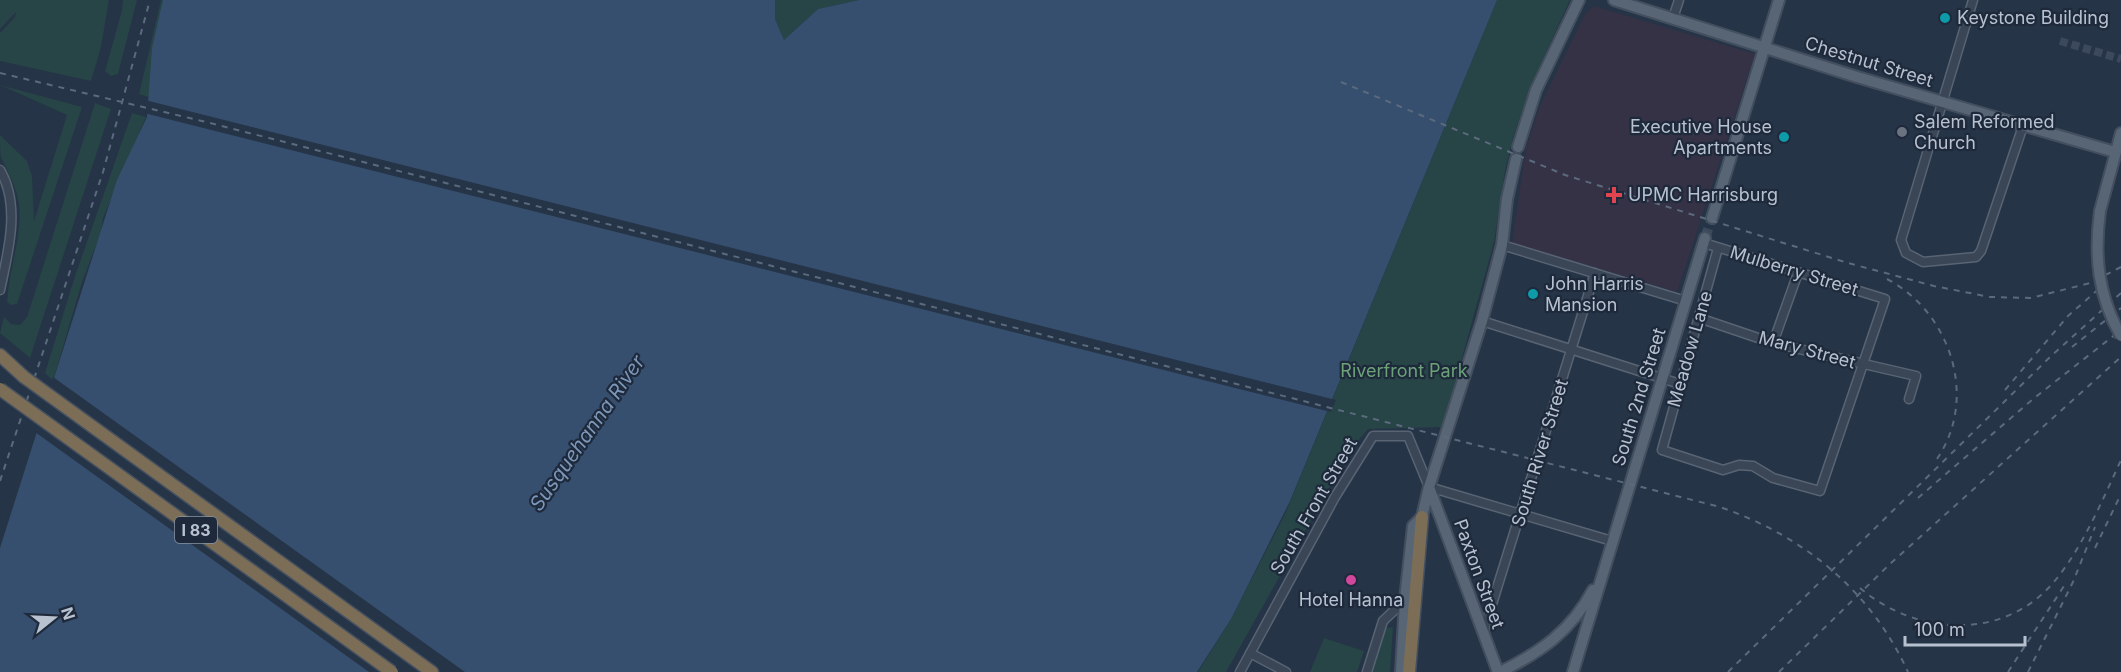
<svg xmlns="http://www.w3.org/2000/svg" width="2121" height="672" viewBox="0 0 2121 672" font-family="Inter,sans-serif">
<rect width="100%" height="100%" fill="#253446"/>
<path fill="#353246" d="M1594,6L1755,54L1677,292L1512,243L1526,148L1539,108L1585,14Z"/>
<path fill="#274447" d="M0,0H109L101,47L91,81L0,61V33L15,17L16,12L0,29Z
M123,0H137L118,74L111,76L105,71L122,10Z
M161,0H178L152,98L139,94Z
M775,0H859L818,9L784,40L775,19Z
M1497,0H1570L1532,83L1513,138L1505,171L1494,242L1443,427L1368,429L1351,449L1226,672H1198L1231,619L1285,514Z
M0,85L82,107L17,304L11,305L7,302C9,269 22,238 19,205C17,188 8,173 1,157C0,151 0,142 0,135L27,161L32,176L34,221L67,115Z
M95,103L111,109L30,358L0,333L4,317L11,324L20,325L27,317Z
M132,113L146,117L103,218L101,233L82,282L53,381L45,373L75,276Z
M1393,627L1390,672H1370L1385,628Z
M1324,638L1364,651L1357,672H1310Z"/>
<path fill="#374f6f" d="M163,0H775V19L784,40L818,9L859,0H1497L1290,501L1231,619L1197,672H0V548L117,180L147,117L152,48Z"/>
<path fill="#253446" d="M145,100L1336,400L1331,412L144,113Z
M53,377L465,672H369L35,432Z"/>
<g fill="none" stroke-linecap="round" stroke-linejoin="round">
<path stroke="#3b495b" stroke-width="8" stroke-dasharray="8 4" stroke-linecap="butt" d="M2060,41L2121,59"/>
<path stroke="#3b495b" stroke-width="10" stroke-dasharray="10 5" stroke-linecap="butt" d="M1705,238L1712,218"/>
<defs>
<path id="minor" d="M1973,0L1901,240L1906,253L1923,262L1976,257L1981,251L2023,126
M1673,18L1679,0
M0,170C21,206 8,252 0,290
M1704,243L1885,299L1820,491L1773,478L1753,466L1739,465L1723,470L1662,450L1718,248
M1502,245L1686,301
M1699,318L1773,343L1916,376L1909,399
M1482,321L1680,384
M1773,343L1798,273
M1483,633L1595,273
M1250,653L1286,672
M1240,672L1335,497L1373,436H1408L1429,487L1612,541
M1367,672L1383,621L1405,600"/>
<path id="major" d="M1614,0L1857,77L2115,152
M1518,147L1536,90L1579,0
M2100,211L2121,133
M1712,218L1779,0
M1429,487L1498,672
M1401,672L1405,600L1413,526L1422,517L1429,487L1482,321L1502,245L1507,199L1516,159
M1500,672C1541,652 1571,631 1593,590
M1573,672L1705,238"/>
<path id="highway" d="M0,355L24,377
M169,482L432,672
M1409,672L1422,517"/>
</defs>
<use href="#minor" stroke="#586473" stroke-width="11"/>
<use href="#major" stroke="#434f5f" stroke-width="14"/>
<use href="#highway" stroke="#445060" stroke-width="15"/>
<use href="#minor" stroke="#3a4655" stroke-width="8"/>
<use href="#major" stroke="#586575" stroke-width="10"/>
<use href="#highway" stroke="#7c6d56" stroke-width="12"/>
<path stroke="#5b6a7d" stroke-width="2" stroke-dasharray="6 6" stroke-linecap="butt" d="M0,73L202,121L1720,507C1804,536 1871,591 1908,672
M1341,82L1565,175L1848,263L1934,286L1990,297L2031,298L2090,283L2121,267
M1887,279C1952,313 1980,402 1934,463
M2072,347L2121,308
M2005,390L2068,316L2110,279
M0,481L103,172L150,0
M1918,498L2033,399L2121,330
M2095,548L2121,494
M1860,588C1915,635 2002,642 2053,583C2082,549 2102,501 2121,460
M1728,672L2049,358L2121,293
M1779,672L1891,563L2121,357
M2008,672L2064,586
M2028,672L2073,582L2095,527"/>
<defs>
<path id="major-bridge" d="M2100,211C2094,256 2098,296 2121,336"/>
<path id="highway-bridge" d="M24,377L169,482
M0,389L392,672"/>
</defs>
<use href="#major-bridge" stroke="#434f5f" stroke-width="14" stroke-linecap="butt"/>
<use href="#highway-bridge" stroke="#445060" stroke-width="15" stroke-linecap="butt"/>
<use href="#major-bridge" stroke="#586575" stroke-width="10"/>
<use href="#highway-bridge" stroke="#7c6d56" stroke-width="12"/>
</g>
<g fill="#0f9aa8" stroke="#1e2a3b" stroke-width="2">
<circle cx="1945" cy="18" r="6"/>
<circle cx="1784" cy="137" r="6"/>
<circle cx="1533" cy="294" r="6"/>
</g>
<circle fill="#6b7280" stroke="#1e2a3b" stroke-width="2" cx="1902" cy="132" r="6"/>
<path fill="#e0444e" stroke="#1e2a3b" stroke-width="2" d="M1611 186h6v6h6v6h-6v6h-6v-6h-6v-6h6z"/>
<circle fill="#d1479c" stroke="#1e2a3b" stroke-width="2" cx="1351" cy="580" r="6"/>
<g text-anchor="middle" stroke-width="4.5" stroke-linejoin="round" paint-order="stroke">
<rect fill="#1e2a3b" stroke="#8994a3" stroke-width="1.5" x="175" y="517" width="42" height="26" rx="4.5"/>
<g font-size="16" font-weight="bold" fill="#b7c1cf">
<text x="196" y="536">I 83</text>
</g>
<g font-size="18" fill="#b7c1cf" stroke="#1e2a3b" text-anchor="start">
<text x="1957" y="24">Keystone Building</text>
<text x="1914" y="128">Salem Reformed<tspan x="1914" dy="21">Church</tspan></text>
<text x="1772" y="133" text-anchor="end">Executive House<tspan x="1772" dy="21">Apartments</tspan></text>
<text x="1628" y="201">UPMC Harrisburg</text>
<text x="1545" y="290">John Harris<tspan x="1545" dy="21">Mansion</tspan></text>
<text x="1351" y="606" text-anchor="middle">Hotel Hanna</text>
</g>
<g font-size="18" fill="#b7c1cf" stroke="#1e2a3b">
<text transform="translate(1869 62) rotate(17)" y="6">Chestnut Street</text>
<text transform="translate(1794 271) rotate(17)" y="6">Mulberry Street</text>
<text transform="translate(1690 349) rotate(-74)" y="6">Meadow Lane</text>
<text transform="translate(1807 350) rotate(15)" y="6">Mary Street</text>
<text transform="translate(1639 397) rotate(-73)" y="6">South 2nd Street</text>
<text transform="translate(1540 453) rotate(-73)" y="6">South River Street</text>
<text transform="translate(1314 506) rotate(-60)" y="6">South Front Street</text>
<text transform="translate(1479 574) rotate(70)" y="6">Paxton Street</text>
</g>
<g font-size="18" fill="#6ca278" stroke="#1e2a3b">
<text x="1404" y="377">Riverfront Park</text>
</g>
<g font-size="20" font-style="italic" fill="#7c97b9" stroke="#1e2a3b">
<text transform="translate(587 433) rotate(-55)" y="7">Susquehanna River</text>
</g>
</g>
<g transform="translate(54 618) rotate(72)" stroke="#1e2a3b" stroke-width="4.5" paint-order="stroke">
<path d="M0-4.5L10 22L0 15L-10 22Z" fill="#b7c1cf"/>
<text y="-9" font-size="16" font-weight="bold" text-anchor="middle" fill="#b7c1cf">N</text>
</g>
<path d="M1905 636v9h120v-9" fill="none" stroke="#b7c1cf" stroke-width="3"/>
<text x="1914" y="636" font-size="18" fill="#b7c1cf" stroke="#1e2a3b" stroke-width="4.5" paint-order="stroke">100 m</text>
</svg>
